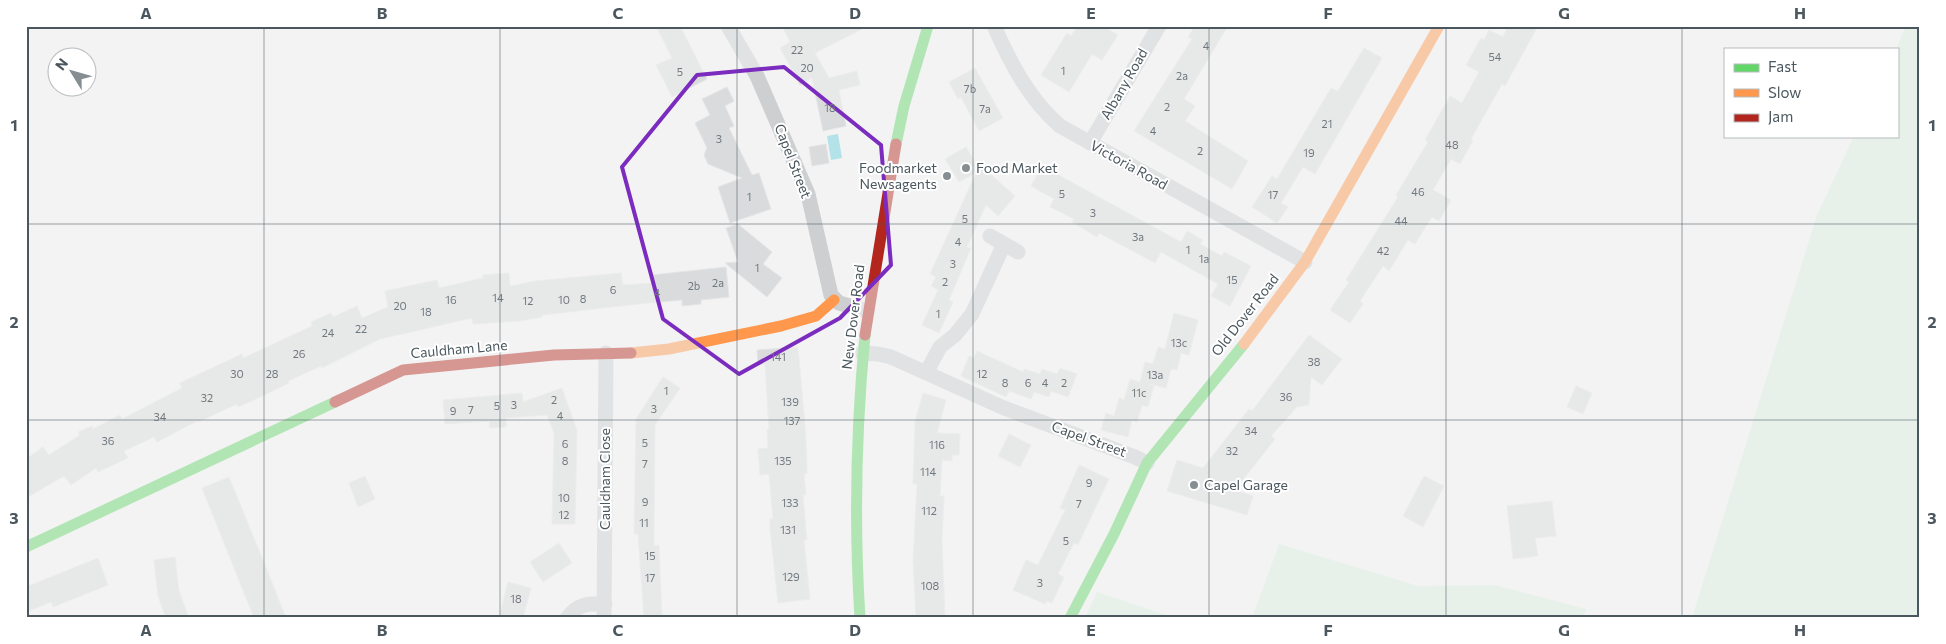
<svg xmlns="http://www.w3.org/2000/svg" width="1946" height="644" viewBox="0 0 1946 644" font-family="Commissioner,sans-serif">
<rect width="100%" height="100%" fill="#f3f3f3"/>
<path fill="#daefe1" d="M1906,26H1920V618H1692L1817,215L1854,136H1897L1896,49Z
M1279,544L1418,586L1494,585L1586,609L1583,618H1252Z
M1097,592L1175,618H1085Z"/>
<path fill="#b3e2e9" d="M838,134L842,158L831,160L827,136Z"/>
<path fill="#d9dbdc" stroke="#e5e5e6" d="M656,26H680L707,79L672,97L656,65L672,58Z
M782,26H868L815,53L829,78L857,71L860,85L839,90L846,126L823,131L812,78L800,85L780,48L790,42Z
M1077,26H1103L1118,35L1102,60L1092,54L1069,92L1041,75L1067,33L1071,36Z
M1195,26H1228L1184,99L1195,106L1185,121L1248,161L1232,189L1134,131L1192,39L1188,37Z
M1508,26H1538L1505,86L1502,84L1471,139L1473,140L1460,164L1451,159L1433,190L1451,200L1439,221L1432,217L1415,244L1408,240L1389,271L1383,266L1360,301L1363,304L1350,323L1330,310L1349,282L1346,280L1398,197L1396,195L1428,142L1425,140L1450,96L1462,103L1479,72L1466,65L1481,38L1484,40L1489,30L1503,37Z
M1364,48L1382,58L1315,174L1303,167L1281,203L1288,207L1277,223L1252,207L1272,176L1277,179L1331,88L1338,91Z
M975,68L1003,118L979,131L961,97L958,99L949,82Z
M727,87L734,101L725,106L734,126L729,128L752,175L759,173L771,209L730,223L718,187L742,178L708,164L704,155L707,148L695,123L710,115L702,99Z
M826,144L829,163L812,166L809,147Z
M966,147L978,168L979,164L1015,196L998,216L986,205L967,247L971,248L949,300L953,302L939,333L922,325L938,290L931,286L936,277L930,274L976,173L959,182L945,159Z
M1042,166L1181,242L1187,231L1203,240L1200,244L1222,256L1224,252L1251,266L1230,306L1211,296L1218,284L1161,252L1155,263L1099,233L1097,237L1072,222L1074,219L1050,207L1054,199L1031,186Z
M738,224L772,252L763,264L782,278L767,297L725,263L738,262L726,228Z
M726,267L729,297L701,300V304L682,306V300L648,303L542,315V317L520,321L473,324L472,318L380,339L322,368L321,366L288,381L289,383L254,400L238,407L237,404L198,422L197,421L157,442L154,437L124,451L128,458L98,472L96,468L71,485L64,476L26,498V459L43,447L49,455L80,435L78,432L92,426L93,429L120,415L122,419L182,388L180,383L242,354L243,358L312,326L311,322L331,313L333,317L357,306L362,318L388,307L385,291L437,280L439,288L483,278V275L509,273L510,286L535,281L621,273L623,285L652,283V275Z
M1174,313L1198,320L1189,355L1181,353L1177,370L1171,369L1166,388L1149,384L1154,386L1148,407L1142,405L1137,422L1132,420L1128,437L1101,430L1106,413L1114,416L1119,398L1124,400L1130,379L1140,382L1145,362L1153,364L1158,347L1165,349Z
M1309,335L1342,359L1322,385L1311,377L1309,405L1297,407L1271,436L1275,439L1235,490L1253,496L1247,515L1167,491L1177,460L1203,468L1249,409L1252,411Z
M798,347L806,436L807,473L804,474L806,495H803L807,540H804L810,599L778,603L770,529V519H773L769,474L760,475L758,449L768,448L767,430L769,429L765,364L758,365L757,350Z
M977,351L1023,372L1024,369L1040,374L1042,369L1057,374L1060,368L1077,374L1068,397L1051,391L1049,397L1034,392L1031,399L1009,391L1006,397L961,376L969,356L974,358Z
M663,377L680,388L655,425L654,546L659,545L662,618H644L638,534H634L636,419Z
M1576,386L1592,393L1583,414L1567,407Z
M562,388L577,431L575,524H552L554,433L547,415L506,418V427L490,428L489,421L445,424L443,400L522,393L523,402Z
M923,393L946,400L937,433L960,434L959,455H952V461L942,460L940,496H944L942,541L945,618H916L913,560L917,484H913L915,422Z
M1009,434L1031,445L1020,467L998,456Z
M1079,465L1109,479L1078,545L1074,543L1058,574L1064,577L1052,603L1047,601L1045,604L1013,590L1026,560L1038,565L1065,510L1060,508Z
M365,476L375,499L358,507L349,483Z
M1424,476L1444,486L1423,527L1403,516Z
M229,477L267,570L286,618H254L202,488Z
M1552,501L1556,536L1535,538L1538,556L1513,559L1507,506Z
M559,543L572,563L543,582L530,562Z
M175,557L179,591L189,618H166L158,596L154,560Z
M98,558L108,585L53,607L51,602L26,612V587Z
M508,582L531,588L523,618H499Z"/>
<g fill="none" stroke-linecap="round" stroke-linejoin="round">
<path stroke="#cdcfd0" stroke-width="15" d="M728,26L757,76L808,194L831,295L839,303L867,311
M994,26C1011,64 1029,99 1060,126L1305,262
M1090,143L1159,26
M990,236L1018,252
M862,353L878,354L891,357L1004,408L1135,457L1147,463
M926,373L940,347L955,335L972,314L1004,244
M567,618C578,604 588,603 605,604
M604,618L606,353"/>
<path stroke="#63d668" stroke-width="11" d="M896,144L904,106L928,26
M26,547L335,402
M860,618C854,524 856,429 865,335
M1070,618L1114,534L1147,463L1244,344"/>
<path stroke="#ff974d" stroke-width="11" d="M1244,344L1305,262L1439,26
M631,353L669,349L781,326L816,316L834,300"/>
<path stroke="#b3261e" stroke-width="11" d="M865,335L896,144
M335,402L403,370L554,355L631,353"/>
</g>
<path d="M0 0H1946V644H0ZM784,67L881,145L891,265L840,318L739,374L663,319L622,167L697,75Z" fill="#f3f3f3" fill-opacity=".55" fill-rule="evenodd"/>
<path fill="none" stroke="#7b2cbf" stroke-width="4" stroke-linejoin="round" d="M784,67L881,145L891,265L840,318L739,374L663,319L622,167L697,75Z"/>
<path fill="none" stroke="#4b575e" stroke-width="1" stroke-opacity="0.55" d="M264,26V618M500,26V618M737,26V618M973,26V618M1209,26V618M1446,26V618M1682,26V618M26,224H1920M26,420H1920"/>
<g fill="#868e92" stroke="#fff" stroke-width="2">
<circle cx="966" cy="168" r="5"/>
<circle cx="947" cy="176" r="5"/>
<circle cx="1194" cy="485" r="5"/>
</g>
<g text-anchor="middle" stroke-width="4" stroke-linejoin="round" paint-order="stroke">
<g font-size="11" fill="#70797f">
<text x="1206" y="50">4</text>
<text x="797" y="54">22</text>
<text x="1495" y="61">54</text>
<text x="807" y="72">20</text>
<text x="1063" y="75">1</text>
<text x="680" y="76">5</text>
<text x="1182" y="80">2a</text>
<text x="970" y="93">7b</text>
<text x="1167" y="111">2</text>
<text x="830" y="112">18</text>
<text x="985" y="113">7a</text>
<text x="1327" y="128">21</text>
<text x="1153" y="135">4</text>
<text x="719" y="143">3</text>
<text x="1452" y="149">48</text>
<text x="1200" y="155">2</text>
<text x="1309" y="157">19</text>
<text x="1418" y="196">46</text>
<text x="1062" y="198">5</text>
<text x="1273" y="199">17</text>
<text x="749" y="201">1</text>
<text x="1093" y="217">3</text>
<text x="965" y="223">5</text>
<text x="1401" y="225">44</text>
<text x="1138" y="241">3a</text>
<text x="958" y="246">4</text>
<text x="1188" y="254">1</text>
<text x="1383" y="255">42</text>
<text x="1204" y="263">1a</text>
<text x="953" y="268">3</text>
<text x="757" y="272">1</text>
<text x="1232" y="284">15</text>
<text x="945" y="286">2</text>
<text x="718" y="287">2a</text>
<text x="694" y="290">2b</text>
<text x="613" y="294">6</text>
<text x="657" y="297">4</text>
<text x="498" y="302">14</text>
<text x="583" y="303">8</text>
<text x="451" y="304">16</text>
<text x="564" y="304">10</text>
<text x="528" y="305">12</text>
<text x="400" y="310">20</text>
<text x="426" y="316">18</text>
<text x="938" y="318">1</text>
<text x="361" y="333">22</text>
<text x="328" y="337">24</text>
<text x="1179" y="347">13c</text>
<text x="299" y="358">26</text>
<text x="778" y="361">141</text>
<text x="1314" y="366">38</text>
<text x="237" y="378">30</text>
<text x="272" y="378">28</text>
<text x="982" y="378">12</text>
<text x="1155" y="379">13a</text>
<text x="1005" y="387">8</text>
<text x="1028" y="387">6</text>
<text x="1045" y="387">4</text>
<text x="1064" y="387">2</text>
<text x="666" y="395">1</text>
<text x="1139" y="397">11c</text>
<text x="1286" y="401">36</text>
<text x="207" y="402">32</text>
<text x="554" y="404">2</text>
<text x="790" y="406">139</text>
<text x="514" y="409">3</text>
<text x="497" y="410">5</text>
<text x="654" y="413">3</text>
<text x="471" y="414">7</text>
<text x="453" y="415">9</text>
<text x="560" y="420">4</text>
<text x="160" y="421">34</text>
<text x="792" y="425">137</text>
<text x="1251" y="435">34</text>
<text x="108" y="445">36</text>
<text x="645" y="447">5</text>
<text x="565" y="448">6</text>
<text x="937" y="449">116</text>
<text x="1232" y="455">32</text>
<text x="565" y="465">8</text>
<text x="783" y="465">135</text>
<text x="645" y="468">7</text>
<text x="928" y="476">114</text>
<text x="1089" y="487">9</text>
<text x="564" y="502">10</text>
<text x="645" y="506">9</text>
<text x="790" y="507">133</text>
<text x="1079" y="508">7</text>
<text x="929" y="515">112</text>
<text x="564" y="519">12</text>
<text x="644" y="527">11</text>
<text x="788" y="534">131</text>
<text x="1066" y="545">5</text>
<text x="650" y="560">15</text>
<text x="791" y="581">129</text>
<text x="650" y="582">17</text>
<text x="1040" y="587">3</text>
<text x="930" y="590">108</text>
<text x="516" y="603">18</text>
</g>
<g font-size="14" fill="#4b575e" stroke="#fff">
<text transform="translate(1124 84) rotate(-60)" y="5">Albany Road</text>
<text transform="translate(793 161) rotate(69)" y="5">Capel Street</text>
<text transform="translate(1129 165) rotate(29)" y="5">Victoria Road</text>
<text transform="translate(1245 315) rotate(-52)" y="5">Old Dover Road</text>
<text transform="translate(853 317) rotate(-83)" y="5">New Dover Road</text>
<text transform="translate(459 349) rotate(-5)" y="5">Cauldham Lane</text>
<text transform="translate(1089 439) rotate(20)" y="5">Capel Street</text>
<text transform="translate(605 479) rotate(-90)" y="5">Cauldham Close</text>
</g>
<g font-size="14" fill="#4b575e" stroke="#fff" text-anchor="start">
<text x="937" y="173" text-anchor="end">Foodmarket<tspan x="937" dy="16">Newsagents</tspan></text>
<text x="976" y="173">Food Market</text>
<text x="1204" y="490">Capel Garage</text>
</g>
</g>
<rect width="1946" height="644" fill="none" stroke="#ffffff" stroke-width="55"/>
<rect x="1724" y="48" width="175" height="90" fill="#ffffff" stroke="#b7bcbf"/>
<rect x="1734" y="64" width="25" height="8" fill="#63d668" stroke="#b7bcbf"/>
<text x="1768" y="72" font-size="15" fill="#4b575e">Fast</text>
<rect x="1734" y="89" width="25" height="8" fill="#ff974d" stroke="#b7bcbf"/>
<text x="1768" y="98" font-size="15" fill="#4b575e">Slow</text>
<rect x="1734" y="114" width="25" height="8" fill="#b3261e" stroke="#b7bcbf"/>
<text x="1768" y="122" font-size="15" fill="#4b575e">Jam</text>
<g transform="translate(72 72) rotate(307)"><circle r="24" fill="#ffffff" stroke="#b7bcbf"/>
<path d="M0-4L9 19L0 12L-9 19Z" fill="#868e92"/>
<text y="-8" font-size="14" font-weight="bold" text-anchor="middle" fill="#4b575e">N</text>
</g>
<rect x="28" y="28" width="1890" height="588" fill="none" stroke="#4b575e" stroke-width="2"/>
<g font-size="16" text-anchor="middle" font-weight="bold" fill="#4b575e">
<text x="146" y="19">A</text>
<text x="382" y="19">B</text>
<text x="618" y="19">C</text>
<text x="855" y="19">D</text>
<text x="1091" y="19">E</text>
<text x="1328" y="19">F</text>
<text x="1564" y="19">G</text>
<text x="1800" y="19">H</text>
<text x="14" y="131">1</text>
<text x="1932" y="131">1</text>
<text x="14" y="328">2</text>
<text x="1932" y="328">2</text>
<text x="14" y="524">3</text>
<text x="1932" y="524">3</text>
<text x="146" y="636">A</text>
<text x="382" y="636">B</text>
<text x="618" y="636">C</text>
<text x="855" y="636">D</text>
<text x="1091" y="636">E</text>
<text x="1328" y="636">F</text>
<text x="1564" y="636">G</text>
<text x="1800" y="636">H</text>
</g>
</svg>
